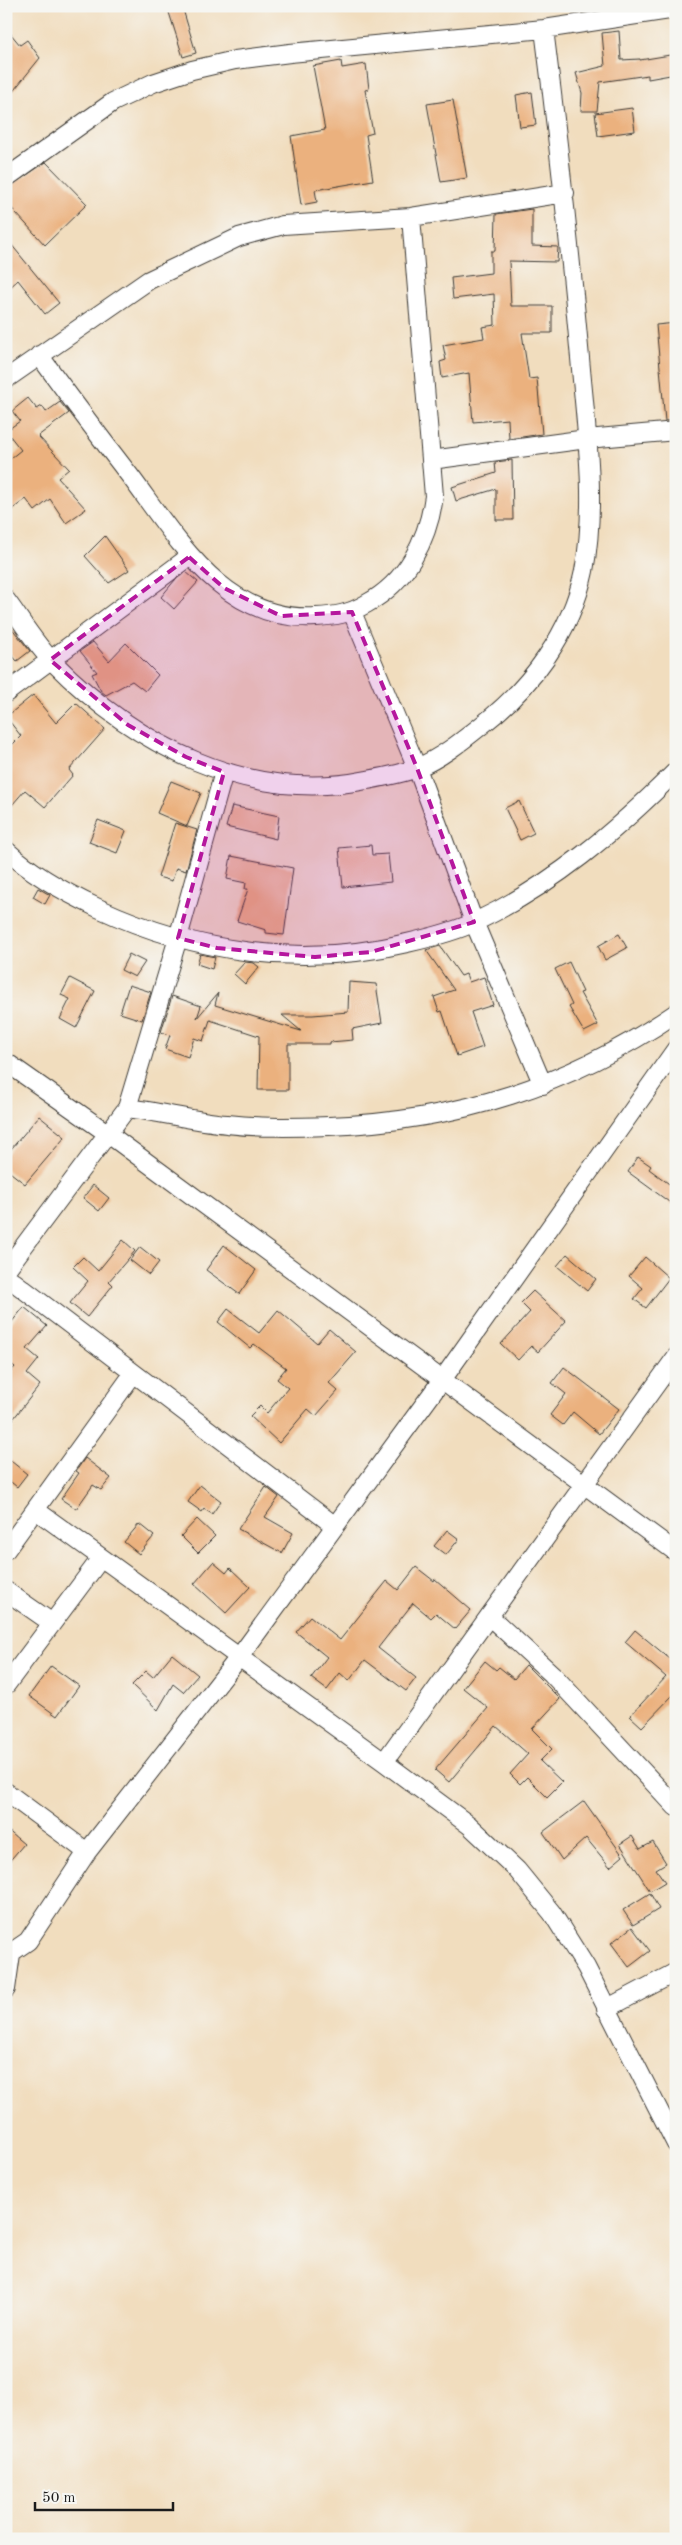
<svg xmlns="http://www.w3.org/2000/svg" width="682" height="2545" viewBox="0 0 682 2545" font-family="'Old Standard TT',serif">
<rect width="100%" height="100%" fill="#f6f6f2"/>
<filter id="ink" filterUnits="userSpaceOnUse"><feTurbulence type="fractalNoise" baseFrequency=".02" numOctaves="2"/><feDisplacementMap in="SourceGraphic" scale="10" xChannelSelector="R" yChannelSelector="G"/><feConvolveMatrix kernelMatrix="1 2 1 2 8 2 1 2 1" color-interpolation-filters="sRGB"/></filter>
<filter id="wash" filterUnits="userSpaceOnUse"><feTurbulence type="fractalNoise" baseFrequency=".0096" numOctaves="4" result="noise"/><feDisplacementMap in="SourceGraphic" scale="20" xChannelSelector="R" yChannelSelector="G"/><feGaussianBlur stdDeviation="1.12" result="paint"/><feColorMatrix in="noise" values="0 0 0 0 0 0 0 0 0 0 0 0 0 0 0 0 0 1.4 0 .05"/><feComposite in="paint" operator="in"/></filter>
<g filter="url(#wash)">
<rect width="100%" height="100%" fill="#f1ddbe"/>
<g id="blocks">
<path fill="#ebb17e" d="M167,6H182L196,53L183,57Z
M6,28L20,45L27,40L40,58L6,100Z
M619,31L621,60L640,59V60L676,54V74L648,79V75L600,82L597,111H581L582,93L576,73L605,66L602,33Z
M341,61L342,68L366,64L369,89L365,90L373,133L366,135L373,180L315,190L317,202L301,205L291,136L325,130L313,66Z
M532,92L536,125L520,127L516,95Z
M453,100L467,178L441,182L427,104Z
M632,108L635,131L598,136L595,113Z
M46,162L87,204L45,245L6,202V189Z
M532,209V246L558,247L557,262L509,261L511,306H552V333H522L529,379L537,378L542,434L509,439L508,419L473,422L469,373L442,378L440,362L446,360L443,345L484,338L482,327L495,325L494,294L453,299L451,278L491,273V251H495L496,214Z
M6,238L59,303L45,314L18,280L6,291Z
M676,323V420L665,421L656,325Z
M28,398L37,409L42,406L46,412L60,402L69,413L38,436L69,469L58,478L86,509L66,523L50,499L35,511L26,499L6,514V462L21,450L6,431L20,421L12,411Z
M512,460L513,520H496V489L456,501L452,487L496,473L495,462Z
M105,536L129,570L109,583L85,556Z
M186,572L198,582L174,609L161,597L175,580Z
M6,621L30,651L17,661L6,648Z
M93,642L109,661L126,643L158,675L145,691L132,681L106,695L101,691L92,674L97,672L80,651Z
M33,695L56,723L76,703L105,729L69,770L73,775L45,807L25,790L6,812V751L21,736L6,717Z
M171,781L201,793L187,826L157,813Z
M519,801L534,833L520,840L505,808Z
M232,806L279,816L276,839L226,827Z
M98,820L126,831L117,853L89,842Z
M175,823L197,830L186,871L176,868L172,881L158,877Z
M371,845L372,855L388,854L391,882L343,887L339,848Z
M231,856L293,868L284,935L266,933V930L237,921L248,889H245L246,883L227,879Z
M38,888L50,895L45,904L33,897Z
M619,934L627,948L605,960L598,946Z
M440,946L461,976L466,974L469,982L484,977L493,1005L471,1012L483,1047L457,1056L442,1011L439,1012L434,997L454,990L426,950Z
M129,954L145,962L135,977L121,970Z
M200,954L215,957L212,969L197,964Z
M245,962L254,963L259,967L245,984L234,974Z
M569,962L583,992L580,993L598,1025L584,1032L569,1007L572,1005L555,969Z
M70,978L95,991L76,1028L60,1019L70,999L61,995Z
M349,982L376,984L382,1023L352,1029L353,1040L330,1042V1044H288V1090H258L259,1036L210,1020L203,1041L194,1038L188,1057L165,1049L170,1035L161,1032L172,996L201,1006L197,1018L218,993L215,1005L301,1031L282,1015H313L348,1012Z
M129,985L151,992L142,1020L120,1013Z
M39,1116L65,1137L25,1184L6,1169V1155Z
M638,1157L651,1166L649,1169L676,1189V1207L628,1172Z
M93,1185L109,1198L99,1211L83,1198Z
M123,1240L135,1251L109,1281L113,1285L87,1317L70,1303L88,1281L73,1267L83,1257L98,1271Z
M224,1245L256,1270L239,1294L206,1270Z
M140,1247L159,1262L149,1275L130,1260Z
M567,1254L596,1279L587,1291L557,1266Z
M645,1257L669,1278L646,1308L634,1299L643,1288L629,1276Z
M533,1291L566,1321L538,1352L531,1346L518,1360L501,1344L530,1312L521,1303Z
M24,1307L47,1326L27,1349L39,1359L27,1374L40,1385L6,1428V1377L15,1367L6,1360V1329Z
M228,1309L259,1333L278,1310L317,1343L329,1329L356,1352L329,1383L338,1391L316,1416L308,1409L279,1443L250,1416L260,1406L267,1413L288,1388L277,1379L286,1368L254,1344L250,1348L218,1322Z
M564,1367L619,1409L599,1434L573,1412L563,1425L550,1415L566,1394L552,1383Z
M6,1457L27,1474L17,1487L6,1478Z
M85,1458L111,1478L101,1490L93,1485L76,1509L61,1499L79,1473L76,1471Z
M200,1485L221,1501L212,1514L204,1509L202,1512L188,1502Z
M266,1487L279,1497L265,1517L293,1533L282,1553L238,1529Z
M197,1519L215,1536L198,1553L181,1536Z
M139,1524L154,1536L139,1554L124,1542Z
M447,1530L459,1539L446,1555L434,1546Z
M213,1562L226,1573L230,1568L250,1587L226,1613L194,1584Z
M416,1567L434,1581L435,1579L471,1610L455,1629L436,1613L431,1618L413,1603L378,1648L416,1678L406,1691L365,1660L349,1681L340,1673L327,1690L311,1678L327,1657L296,1632L310,1616L340,1640L387,1581L398,1590Z
M635,1630L676,1664V1692L642,1727L630,1716L666,1677L625,1642Z
M172,1654L198,1675L183,1692L173,1684L158,1710L132,1685L146,1671L153,1677Z
M485,1661L496,1670L499,1667L514,1679L526,1665L560,1699L532,1729L552,1749L540,1761L562,1782L547,1797L527,1777L520,1784L510,1774L528,1754L496,1726L449,1782L435,1770L488,1708L463,1688Z
M51,1666L79,1686L57,1716L29,1696Z
M584,1801L623,1856L610,1867L586,1838L562,1860L543,1832Z
M6,1829L24,1844L6,1865Z
M632,1836L640,1849L653,1842L666,1863L656,1869L665,1882L650,1891L620,1844Z
M650,1893L659,1909L633,1925L623,1910Z
M632,1927L650,1951L629,1967L611,1943Z"/>
</g>
</g>
<g filter="url(#ink)">
<use href="#blocks" fill-opacity="0" stroke="#3c3934" stroke-width="1"/>
<g fill="none" stroke-linecap="round" stroke-linejoin="round">
<defs>
<path id="minor" d="M6,178L113,102L153,83L192,70L235,60L290,53L544,29L676,9
M39,355C69,396 99,436 130,476C178,540 225,623 316,617C335,616 349,614 366,604C407,582 428,540 434,496L411,217
M6,379L149,280L239,237L283,225L411,217L565,193
M431,460L587,439L676,431
M6,600C21,620 35,644 53,662C135,745 248,804 367,780C384,777 402,774 417,768C441,758 462,741 482,725C531,687 571,633 584,571C597,502 586,428 580,358C570,248 558,139 544,29
M352,612L417,768L474,922L543,1085
M6,693L189,557
M6,850C33,875 66,893 98,908C195,953 302,968 407,943C429,938 454,932 475,922C553,885 615,832 676,771
M6,1062L107,1133L676,1552
M127,1108C160,1112 194,1121 227,1124C261,1128 296,1127 329,1126C458,1121 569,1086 676,1013
M6,1270L127,1108L178,938L224,772
M6,1276L335,1526
M37,1511L384,1762L469,1825L517,1870L552,1913L586,1967L676,2144
M6,1550L133,1374
M6,1591L52,1623
M489,1616L552,1674L676,1807
M6,1685L101,1558
M384,1762L676,1357
M6,1792L87,1852
M6,1956L28,1941L87,1852L240,1656L442,1380L676,1049
M6,1989L11,1954
M606,2009L676,1972"/>
</defs>
<use href="#minor" stroke="#3c3934" stroke-width="20"/>
<use href="#minor" stroke="#fff" stroke-width="18"/>
</g>
</g>
<path fill="#b5179e" fill-opacity="0.2" stroke="#b5179e" stroke-width="4" stroke-dasharray="10 6" stroke-linejoin="round" d="M189,557L224,588L281,616L352,612L417,768L474,922L371,952L315,957L217,948L178,938L224,772L186,757L128,725L50,660Z"/>
<rect width="682" height="2545" fill="none" stroke="#f6f6f2" stroke-width="25"/>
<path d="M35 2502v8h138v-8" fill="none" stroke="#1c1c1c" stroke-width="2.5"/>
<text x="42" y="2502" font-size="15" fill="#1c1c1c" stroke="#f6f6f2" stroke-width="4" paint-order="stroke">50 m</text>
</svg>
